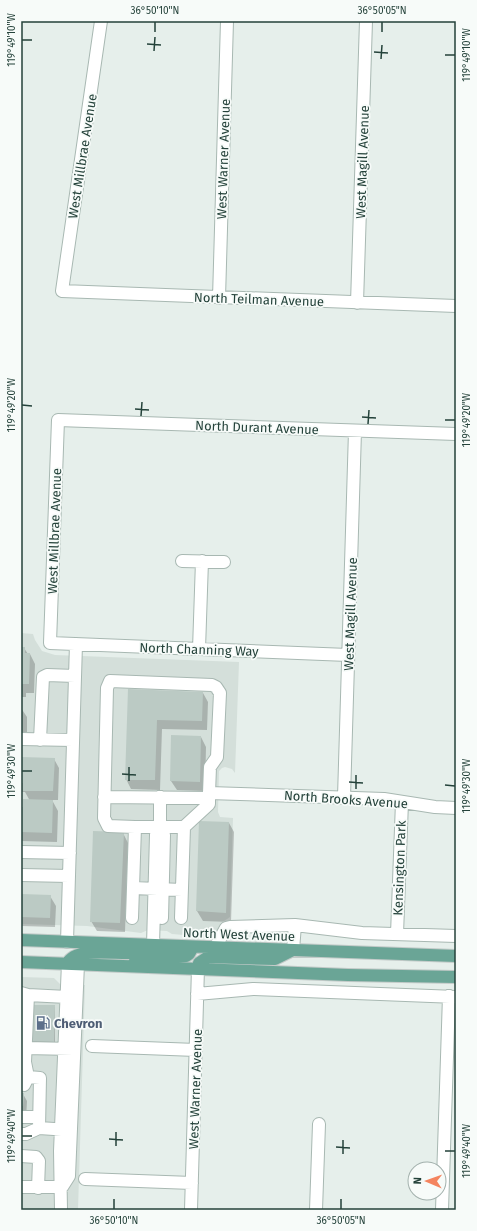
<svg xmlns="http://www.w3.org/2000/svg" width="477" height="1231" viewBox="0 0 477 1231" font-family="'Fira Sans',sans-serif">
<rect width="100%" height="100%" fill="#e6efeb"/>
<path fill="#d4dfda" d="M21,633L33,634L35,640L42,651L55,655L239,662L235,773L232,769L225,767L222,768L219,771L218,812L220,817L233,818L230,917L221,923L215,935L209,937L172,934L167,931L148,930L141,933L87,926L21,924Z
M21,977L54,978L60,984L85,985L78,1210H21Z"/>
<path fill="#0003" d="M21,648H24L28,654H30L35,664L34,693H26V697H21Z
M129,690L203,693L208,702L207,730L162,729L160,790L131,789L126,779Z
M21,708L27,717V732H21Z
M201,737L206,747L205,791L177,790L171,781Z
M21,758L54,759L59,768L58,800H52L58,811L57,842L21,841V808H24L30,801L25,792H21Z
M200,822L229,823L234,832L231,922L203,921L197,911Z
M123,833L128,843L125,932L97,931L91,921Z
M21,895L50,896L56,906L55,927L21,926Z
M55,1006V1043H33L32,1041Z
M21,1094H23L27,1101L26,1120H21Z"/>
<path fill="#bbcac4" d="M21,647H25V653H30L29,684H21Z
M128,689L203,692L202,721L157,720L155,780H125Z
M171,735L201,736L200,782L170,781Z
M21,757L55,758L53,791H23V783H21Z
M23,799L53,800L52,833L21,832V807H23Z
M199,821L229,822L226,913L196,911Z
M93,831L124,832L120,923L90,922Z
M21,894L51,895L50,918L21,917Z
M32,1005H55L54,1042L31,1041Z
M21,1093H24L23,1106H21Z"/>
<g fill="none" stroke-linecap="round" stroke-linejoin="round">
<defs>
<path id="minor" d="M101,21L62,291L456,306
M219,298L227,21
M357,303L366,21
M182,561L224,562
M199,649L202,561
M348,655L50,643L58,420L456,434
M21,739L73,740
M40,740L43,677L47,675L75,676
M104,797L209,798
M344,797L355,431
M135,827H184
M21,852L70,853
M21,875L69,876
M133,888L182,890
M132,918L135,827L108,826L104,818L107,688L110,681L212,685L216,687L220,693L217,757L210,767L209,793L384,799L435,807L456,808
M162,918L164,835
M181,918L184,827L209,804V793
M397,934L402,802
M67,942L76,644
M153,945L156,835L160,827V797
M216,946L226,928L230,927L295,925L362,933L456,936
M293,950L295,925
M21,993L28,995L67,997
M197,994L253,989L456,997
M92,1046L196,1050
M26,1048L73,1049
M21,1079L28,1077L40,1078L39,1128L69,1130
M24,1085L28,1077L25,1062L28,995
M21,1117H39
M21,1134H26L39,1128
M21,1156L36,1157L39,1161L38,1188
M85,1179L192,1183
M21,1187H62
M62,1187L69,1176L78,964
M61,1210L60,1151L68,963
M191,1210L198,968
M316,1210L319,1124
M442,1210L449,996"/>
<path id="major" d="M21,940L456,956
M21,962L348,975L456,977
M68,963C75,947 116,954 130,953C136,953 143,949 148,947
M134,963L153,957L186,956L189,954L193,947
M198,968L199,963L208,957L275,959L293,950"/>
</defs>
<use href="#minor" stroke="#a8b8b2" stroke-width="14"/>
<use href="#major" stroke="#c2cac8" stroke-width="14"/>
<use href="#minor" stroke="#fff" stroke-width="12"/>
<use href="#major" stroke="#6aa596" stroke-width="12"/>
</g>
<path fill="none" stroke="#24423a" stroke-width="1.5" d="M155,32V22M382,32V22M22,40H32M147,44L161,45M154,51L155,37M374,52L388,53M445,55H455M381,59L382,45M22,405L32,406M135,409L149,410M141,416L142,402M362,417L376,418M445,420H455M368,424L369,410M22,771H32M122,774L136,775M129,781V767M349,782L363,783M445,785L455,786M356,789V775M22,1136H32M109,1139L123,1140M116,1146V1132M336,1147L350,1148M445,1151H455M343,1154V1140M114,1209V1199M341,1209V1199"/>
<defs>
<symbol id="fuel-bare" viewBox="-9 -9 18 18"><path d="M-5.5-6h7V0h2V4h1.3V-2.5L3-4.5l.8-.8L6-3V5H2.5V1h-1V6h-7ZM-4.2-4.7v3.2H.2V-4.7Z" fill="#5c6f8a" stroke="#f7fbf9" stroke-width="2.5" paint-order="stroke"/></symbol>
</defs>
<g fill-rule="evenodd">
<use href="#fuel-bare" x="33" y="1013" width="20" height="20"/>
</g>
<g text-anchor="middle" stroke-width="3.5" stroke-linejoin="round" paint-order="stroke">
<g font-size="13" fill="#24423a" stroke="#f7fbf9">
<text transform="translate(82 156) rotate(-81)" y="5">West Millbrae Avenue</text>
<text transform="translate(223 159) rotate(-88)" y="5">West Warner Avenue</text>
<text transform="translate(362 162) rotate(-88)" y="5">West Magill Avenue</text>
<text transform="translate(259 299) rotate(2)" y="5">North Teilman Avenue</text>
<text transform="translate(257 427) rotate(2)" y="5">North Durant Avenue</text>
<text transform="translate(54 531) rotate(-88)" y="5">West Millbrae Avenue</text>
<text transform="translate(350 614) rotate(-88)" y="5">West Magill Avenue</text>
<text transform="translate(199 649) rotate(2)" y="5">North Channing Way</text>
<text transform="translate(346 799) rotate(4)" y="5">North Brooks Avenue</text>
<text transform="translate(399 868) rotate(-88)" y="5">Kensington Park</text>
<text transform="translate(239 934) rotate(2)" y="5">North West Avenue</text>
<text transform="translate(195 1089) rotate(-88)" y="5">West Warner Avenue</text>
</g>
<g font-size="13" font-weight="bold" fill="#4e5e75" stroke="#f7fbf9" text-anchor="start">
<text x="54" y="1028">Chevron</text>
</g>
</g>
<rect width="477" height="1231" fill="none" stroke="#f7fbf9" stroke-width="44"/>
<g transform="translate(427 1181) rotate(272)"><circle r="19" fill="#f7fbf9" stroke="#a3b1ad"/>
<path d="M0-3L7 15L0 10L-7 15Z" fill="#f4845f"/>
<text y="-6" font-size="11" font-weight="bold" text-anchor="middle" fill="#24423a">N</text>
</g>
<rect x="22" y="22" width="433" height="1187" fill="none" stroke="#24423a" stroke-width="1.5"/>
<g font-size="10" text-anchor="middle" fill="#24423a">
<text x="155" y="14">36°50'10"N</text>
<text x="382" y="14">36°50'05"N</text>
<text transform="translate(11 40) rotate(-90)" y="4">119°49'10"W</text>
<text transform="translate(466 55) rotate(-90)" y="4">119°49'10"W</text>
<text transform="translate(11 405) rotate(-90)" y="4">119°49'20"W</text>
<text transform="translate(466 420) rotate(-90)" y="4">119°49'20"W</text>
<text transform="translate(11 771) rotate(-90)" y="4">119°49'30"W</text>
<text transform="translate(466 786) rotate(-90)" y="4">119°49'30"W</text>
<text transform="translate(11 1136) rotate(-90)" y="4">119°49'40"W</text>
<text transform="translate(466 1151) rotate(-90)" y="4">119°49'40"W</text>
<text x="114" y="1224">36°50'10"N</text>
<text x="341" y="1224">36°50'05"N</text>
</g>
</svg>
